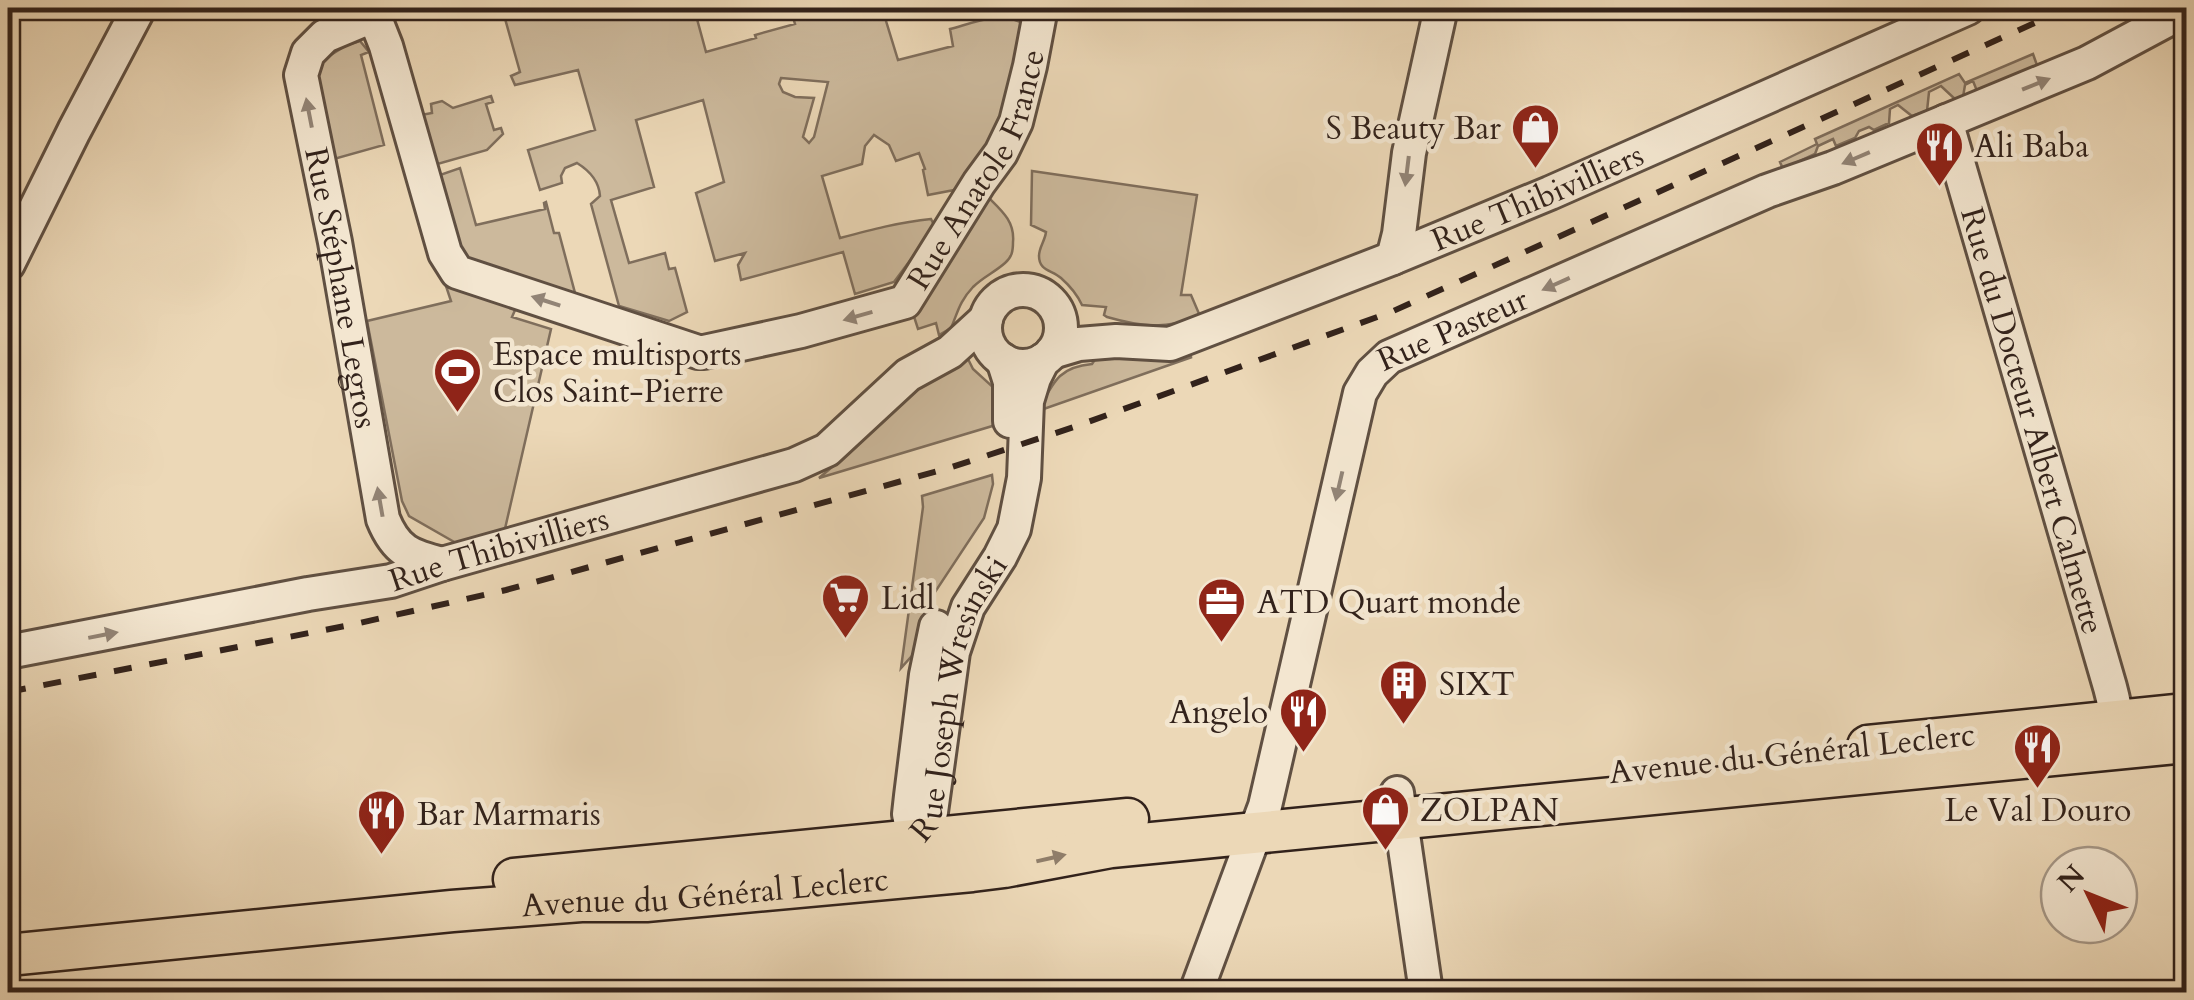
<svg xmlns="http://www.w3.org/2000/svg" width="2194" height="1000" viewBox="0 0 2194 1000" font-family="Cardo,serif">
<rect width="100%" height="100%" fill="#ecd8b7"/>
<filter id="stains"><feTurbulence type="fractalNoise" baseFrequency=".002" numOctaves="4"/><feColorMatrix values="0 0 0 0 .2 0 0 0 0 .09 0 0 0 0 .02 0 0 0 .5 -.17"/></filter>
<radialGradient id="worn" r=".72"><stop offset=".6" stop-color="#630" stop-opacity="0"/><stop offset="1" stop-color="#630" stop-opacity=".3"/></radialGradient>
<path fill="#ccb99c" stroke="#7f6e5c" stroke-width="2.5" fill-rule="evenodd" d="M502,8H694L706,52L756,38L755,35L795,24L790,8H882L898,60L953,46L950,29C973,23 1000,11 1022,23L1012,85L993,136L960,185L954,190L928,195L923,170L925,169L919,153L896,161L889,145L874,135L865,146L862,164L822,176L840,238C870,230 900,222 931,219L935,227L894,282L855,294L843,252L741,280L738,265L745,253L715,261L696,193L724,182L703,100L636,120L654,187L611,200L629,263L665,253L669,269L675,268L687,312L669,321L619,306L591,204L600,196C599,181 590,171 577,163L565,168L561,176L562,183L540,190L528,150L595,130L578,70L515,85L511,76L520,72ZM781,78L828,82L814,137L809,143L803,137L814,98L795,97L783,92L779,84Z
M360,41L369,52L361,55L384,145L334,159L317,77L321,61L347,45Z
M2033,54L2038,68L1977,91L1973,81L1965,85L1963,97L1956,100L1941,86L1929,92L1927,111L1912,116L1898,105L1890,109L1889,123L1874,130L1869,127L1859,131L1855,138L1836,146L1833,139L1818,146L1815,154L1783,169L1780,162L1817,144L1815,139L1959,74L1965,83Z
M491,96L493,102L486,104L494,130L501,128L503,134L487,150L434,165L421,115L432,113L431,104L442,101L453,108Z
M460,168L476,225L545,209L544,203L546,202L554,233H559L575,293L470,261L455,245L437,176Z
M1032,171L1197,195L1181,295H1191L1200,316C1165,330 1142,327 1107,317L1104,315L1106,307L1082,305C1077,294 1070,286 1061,278C1052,270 1039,271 1039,256C1039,247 1045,241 1046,232L1031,225Z
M987,196C1001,210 1015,221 1013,242C1013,251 1012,257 1005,263C995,272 983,277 973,287C959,302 958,312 951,328L939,335L936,323L918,329L908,298Z
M455,277L519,301L512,317L551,329L504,533L456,543L409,516L402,501L367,321L451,301L445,283Z
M1098,355L1181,356L1192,357L1038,411C1053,383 1058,367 1092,364Z
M968,359L973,369L994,388L999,424L819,478L857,446L865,433L937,369Z
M992,475L993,484L984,518L935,592L922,620L918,649L901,668L923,507L922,496Z"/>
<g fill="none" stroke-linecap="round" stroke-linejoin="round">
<defs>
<g id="minor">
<path id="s1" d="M371,8L386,46L445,253L457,272L698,352H704L801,331L905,302L979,183L1001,153L1016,122L1030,66L1041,8"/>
<path id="s2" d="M375,15L325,36L308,53L301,75L335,242L383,519C396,551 410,556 442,564"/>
<path id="s3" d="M1946,121L2110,687C2115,706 2120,724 2110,741"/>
<path d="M1393,258L1399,234L1409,153L1441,8"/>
<path d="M8,264L74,131L139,8"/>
<circle cx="1023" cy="328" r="38"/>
<path id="s4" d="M1052,352L1079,344L1116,341L1170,344L1393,258L1550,193L1968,8"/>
<path d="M1003,360L1010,382V421"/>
<path id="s5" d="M8,652L308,594L391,581L442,564L794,465L827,450L908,375L950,352L986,319"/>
<path d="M1397,793L1426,992"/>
<path d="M914,840L909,814L911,796L926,675L936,627"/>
<path id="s6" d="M903,852L924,827L931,812L953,652L968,607L1000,557L1014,529L1024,478L1027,401L1034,378L1043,360"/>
<path id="s7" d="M1196,992L1265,806L1360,393L1372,373L1389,357L1767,191L1833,168L2087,63L2186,10"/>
</g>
<g id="major">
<path d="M1868,746L2186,714"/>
<path d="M514,879L1128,819"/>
<path id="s8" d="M8,955L452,911L581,901H646L972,871L1004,867L1111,847L2186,742"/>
</g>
</defs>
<use href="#minor" stroke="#605042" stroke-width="38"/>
<use href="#major" stroke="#32221b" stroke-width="45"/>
<use href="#minor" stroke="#f3e6d0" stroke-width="32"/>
<use href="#major" stroke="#ecd8b7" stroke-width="40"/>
<path stroke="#32221b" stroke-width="6" stroke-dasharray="18 18" stroke-linecap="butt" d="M8,692L355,624L506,590L949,468L1077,426L1391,312L2068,8"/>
</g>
<defs><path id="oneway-solid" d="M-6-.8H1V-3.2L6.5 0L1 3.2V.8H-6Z" transform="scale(2.5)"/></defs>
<g fill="#928476">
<use href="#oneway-solid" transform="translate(2036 84) rotate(-22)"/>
<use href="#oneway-solid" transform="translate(309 113) rotate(-101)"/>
<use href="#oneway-solid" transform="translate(1856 158) rotate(157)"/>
<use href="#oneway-solid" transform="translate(1407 171) rotate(97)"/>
<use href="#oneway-solid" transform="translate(1556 284) rotate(156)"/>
<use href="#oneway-solid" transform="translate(546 301) rotate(-162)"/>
<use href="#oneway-solid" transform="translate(858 316) rotate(164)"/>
<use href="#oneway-solid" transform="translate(1339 486) rotate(103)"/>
<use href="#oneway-solid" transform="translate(380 502) rotate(-100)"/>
<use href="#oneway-solid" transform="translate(103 635) rotate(-11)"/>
</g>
<use fill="#8f7d69" href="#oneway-solid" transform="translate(1051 858) rotate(-13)"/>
<defs>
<symbol id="shop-pin" viewBox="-11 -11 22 30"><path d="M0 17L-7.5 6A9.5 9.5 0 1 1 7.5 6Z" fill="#8f2418" stroke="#f3e6d0"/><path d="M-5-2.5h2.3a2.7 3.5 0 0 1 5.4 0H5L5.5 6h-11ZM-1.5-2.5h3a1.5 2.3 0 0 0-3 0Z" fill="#fff"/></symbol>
<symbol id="restaurant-pin" viewBox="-11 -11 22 30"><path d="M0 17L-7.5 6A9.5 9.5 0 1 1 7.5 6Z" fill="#8f2418" stroke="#f3e6d0"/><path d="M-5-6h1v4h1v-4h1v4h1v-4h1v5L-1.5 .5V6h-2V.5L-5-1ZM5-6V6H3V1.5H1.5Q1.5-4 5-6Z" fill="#fff"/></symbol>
<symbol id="stadium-pin" viewBox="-11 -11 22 30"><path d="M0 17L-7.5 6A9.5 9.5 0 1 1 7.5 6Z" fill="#8f2418" stroke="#f3e6d0"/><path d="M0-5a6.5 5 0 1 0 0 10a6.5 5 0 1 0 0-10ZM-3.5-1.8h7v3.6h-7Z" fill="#fff"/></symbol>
<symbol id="supermarket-pin" viewBox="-11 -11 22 30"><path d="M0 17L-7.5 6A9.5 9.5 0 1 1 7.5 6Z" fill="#8f2418" stroke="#f3e6d0"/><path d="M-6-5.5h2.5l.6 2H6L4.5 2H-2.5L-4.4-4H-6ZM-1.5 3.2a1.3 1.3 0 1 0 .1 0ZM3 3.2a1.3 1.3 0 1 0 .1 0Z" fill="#fff"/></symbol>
<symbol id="office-pin" viewBox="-11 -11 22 30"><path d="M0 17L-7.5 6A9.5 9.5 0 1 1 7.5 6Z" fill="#8f2418" stroke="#f3e6d0"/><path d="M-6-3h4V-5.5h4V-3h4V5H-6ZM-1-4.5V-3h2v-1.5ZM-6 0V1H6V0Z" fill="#fff"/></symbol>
<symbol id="building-pin" viewBox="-11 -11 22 30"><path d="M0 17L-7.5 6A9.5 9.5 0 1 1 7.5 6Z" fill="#8f2418" stroke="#f3e6d0"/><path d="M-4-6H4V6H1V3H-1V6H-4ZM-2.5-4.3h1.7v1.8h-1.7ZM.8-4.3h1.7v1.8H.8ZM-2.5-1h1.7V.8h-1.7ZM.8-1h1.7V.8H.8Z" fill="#fff"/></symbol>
</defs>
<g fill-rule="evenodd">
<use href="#shop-pin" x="1508" y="100" width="55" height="75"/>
<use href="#restaurant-pin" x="1912" y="118" width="55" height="75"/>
<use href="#stadium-pin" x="430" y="344" width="55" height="75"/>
<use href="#supermarket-pin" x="818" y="570" width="55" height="75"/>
<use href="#office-pin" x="1194" y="574" width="55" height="75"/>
<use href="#building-pin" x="1376" y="656" width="55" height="75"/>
<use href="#restaurant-pin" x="1276" y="684" width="55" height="75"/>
<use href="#restaurant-pin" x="2010" y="720" width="55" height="75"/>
<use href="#shop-pin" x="1358" y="782" width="55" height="75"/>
<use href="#restaurant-pin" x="354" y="786" width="55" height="75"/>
</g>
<g text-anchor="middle" stroke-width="9" stroke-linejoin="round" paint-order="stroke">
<g font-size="32" fill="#32221b" stroke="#f3e6d0" text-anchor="start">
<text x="1501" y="139" text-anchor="end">S Beauty Bar</text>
<text x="1974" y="157">Ali Baba</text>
<text x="493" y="365">Espace multisports<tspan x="493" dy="37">Clos Saint-Pierre</tspan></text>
<text x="881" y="609">Lidl</text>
<text x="1257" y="613">ATD Quart monde</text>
<text x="1439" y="695">SIXT</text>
<text x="1268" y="723" text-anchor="end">Angelo</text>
<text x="1420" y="821">ZOLPAN</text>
<text x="2038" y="821" text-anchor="middle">Le Val Douro</text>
<text x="417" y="825">Bar Marmaris</text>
</g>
<g font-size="32" fill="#32221b" stroke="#f3e6d0">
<text dy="11" stroke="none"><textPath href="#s1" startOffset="898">Rue Anatole France</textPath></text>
<text dy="11" stroke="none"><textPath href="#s4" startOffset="515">Rue Thibivilliers</textPath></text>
<text dy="11" stroke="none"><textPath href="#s2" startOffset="318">Rue Stéphane Legros</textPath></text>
<text dy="11" stroke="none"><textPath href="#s7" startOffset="738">Rue Pasteur</textPath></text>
<text dy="11" stroke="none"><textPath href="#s3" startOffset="312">Rue du Docteur Albert Calmette</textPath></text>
<text dy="11" stroke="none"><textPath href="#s5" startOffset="502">Rue Thibivilliers</textPath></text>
<text dy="11" stroke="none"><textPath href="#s6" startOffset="168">Rue Joseph Wresinski</textPath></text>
<text transform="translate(1792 753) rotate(-6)" y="11">Avenue du Général Leclerc</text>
<text dy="11" stroke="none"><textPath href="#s8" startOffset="700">Avenue du Général Leclerc</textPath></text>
</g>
</g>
<rect width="2194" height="1000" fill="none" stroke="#ecd8b7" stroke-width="40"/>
<rect x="10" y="10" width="2174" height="980" fill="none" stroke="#32221b" stroke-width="5"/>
<rect x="20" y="20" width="2154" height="960" fill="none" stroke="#32221b" stroke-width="2.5"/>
<g transform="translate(2089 895) rotate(313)"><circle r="48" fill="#f3e6d0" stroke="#a69888" stroke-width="2.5"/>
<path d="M0-8L18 38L0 25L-18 38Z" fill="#8f2418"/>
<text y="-15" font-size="28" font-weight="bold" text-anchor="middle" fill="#32221b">N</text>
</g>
<rect width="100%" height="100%" filter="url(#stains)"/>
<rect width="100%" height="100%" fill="url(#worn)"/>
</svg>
